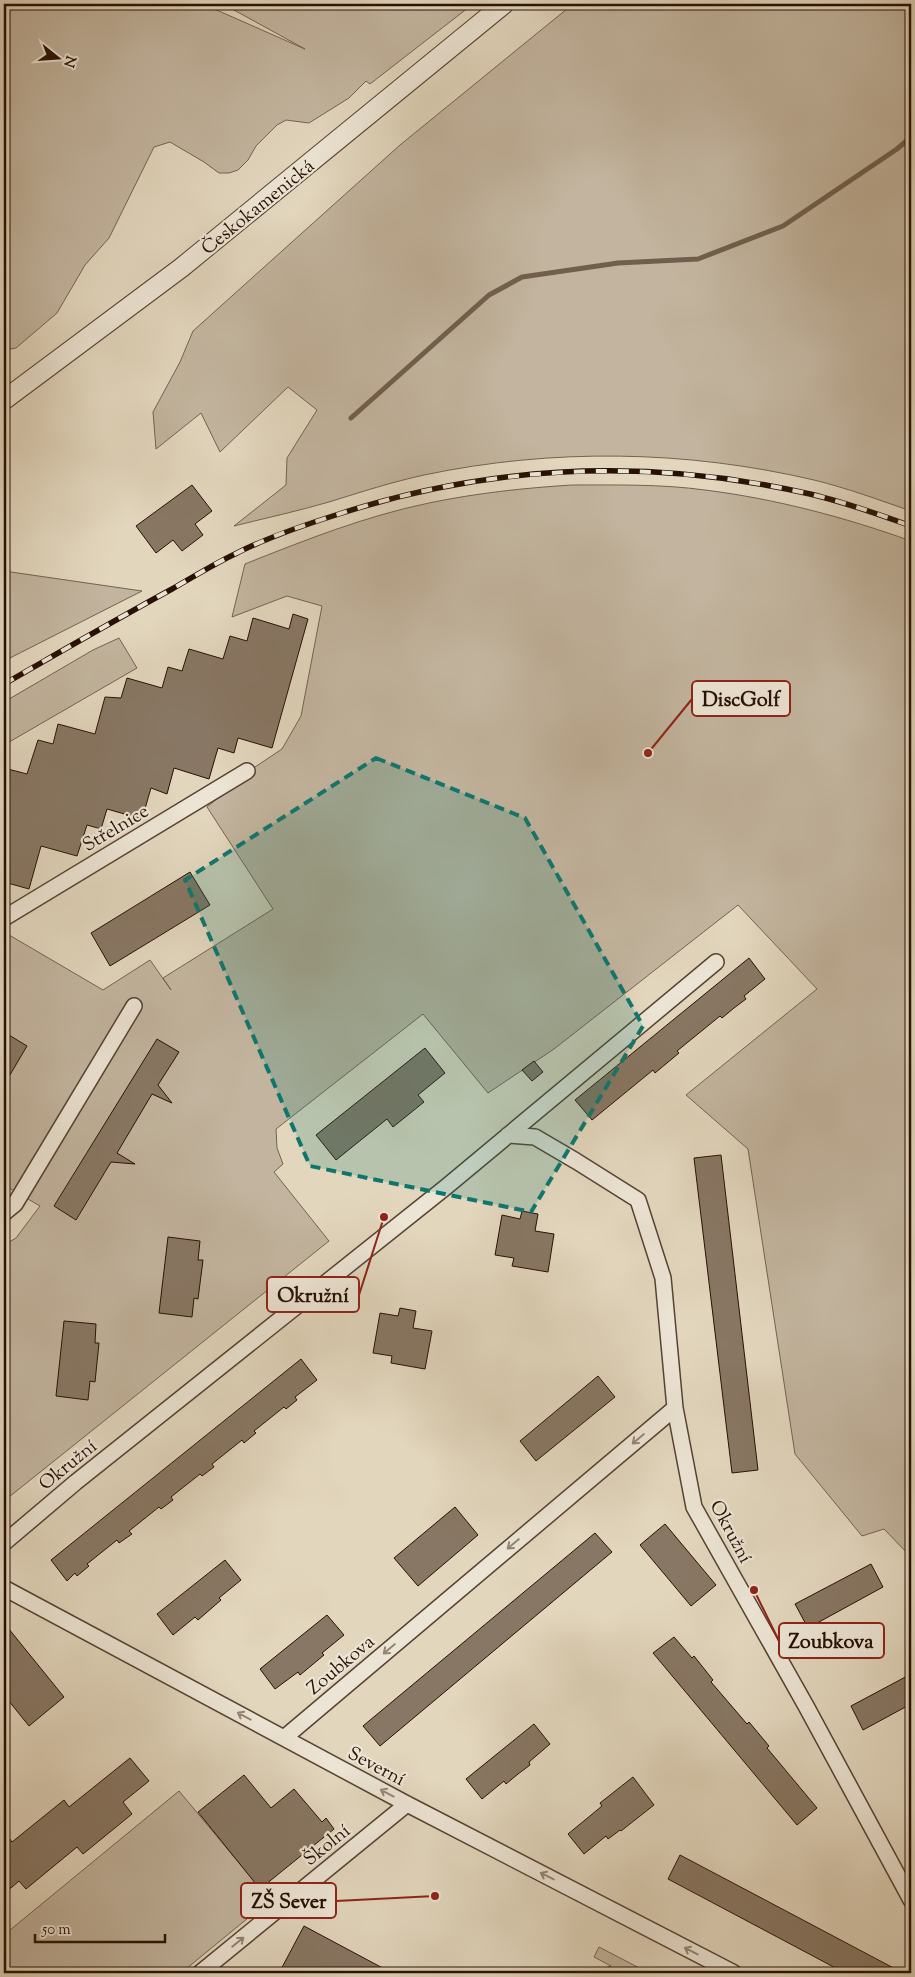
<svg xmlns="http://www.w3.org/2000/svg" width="915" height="1977" viewBox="0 0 915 1977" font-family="'Sorts Mill Goudy',serif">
<rect width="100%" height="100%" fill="#e2d6bd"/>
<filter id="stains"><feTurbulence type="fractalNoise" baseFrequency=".004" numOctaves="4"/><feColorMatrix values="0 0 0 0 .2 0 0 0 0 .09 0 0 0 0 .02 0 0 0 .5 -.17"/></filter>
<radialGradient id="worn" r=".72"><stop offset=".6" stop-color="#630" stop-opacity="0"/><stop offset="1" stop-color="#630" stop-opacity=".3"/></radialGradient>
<path fill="#c2b49e" stroke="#746251" d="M4,4H203L305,49L223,4H473L370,84L366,81L349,98L309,123L286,120L277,125L256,146L248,160L238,170L229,173H219L204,162L170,142L154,147L109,238L85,265L57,313L16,348L4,350Z
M573,4H911V511C879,500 847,488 814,480C686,450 553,448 424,475C392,482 361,492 329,502C298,511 266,518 234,526L286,485L287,458L317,410L288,387L220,452L201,413L156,449L153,412L180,362L193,331L400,145Z
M572,485C617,485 661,484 705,490C776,499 844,517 911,541V1557L884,1529L862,1536L795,1454L748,1149L686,1095L817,989L738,905L554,1049L488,1093L423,1014L276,1129L277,1148L283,1164L274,1172L329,1241L4,1501V1245L16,1238L40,1206L4,1185V932L103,990L150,960L171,990L163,978L273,909L207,807L255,767L282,749L301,716L322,606L287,596L232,617L245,564C305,540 366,516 429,503C477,493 524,488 572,485Z
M4,571L142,591L4,661Z
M119,638L137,668L4,745V702L93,650Z
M179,1791L270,1900L181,1973H4V1935Z
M599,1947L649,1973H588L611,1966L594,1957Z"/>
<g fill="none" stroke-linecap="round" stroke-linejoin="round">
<path stroke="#715f4d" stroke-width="5" d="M351,418L489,295L522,277L618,263L698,259L783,226L897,149L911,137"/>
</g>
<path fill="#887764" stroke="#271004" d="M192,485L212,511L195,524L203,535L182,551L173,540L156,553L136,526Z
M293,614L308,619L272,748L238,738L234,753L218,748L209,779L174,768L167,794L151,788L142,819L107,809L101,829L87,825L77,856L41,846L29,889L4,882V768L27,774L38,740L53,744L58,724L95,734L105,697L121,698L127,678L162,688L168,667L182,671L189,649L223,659L230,636L247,641L253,618L289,629Z
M190,872L210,905L110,966L91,933Z
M749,958L765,979L744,996L746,999L734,1008L722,1018L720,1016L677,1051L679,1053L655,1073L653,1070L592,1120L575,1100Z
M4,1032L27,1046L4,1085Z
M157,1039L179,1052L158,1085L172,1103L152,1094L117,1153L135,1164L111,1162L76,1220L54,1206Z
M425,1048L445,1073L418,1095L424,1102L393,1127L387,1119L336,1160L316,1135Z
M534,1061L543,1072L532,1081L522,1070Z
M721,1155L758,1470L732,1473L694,1158Z
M522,1211L538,1214L535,1231L554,1234L548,1272L512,1266L514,1258L495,1255L502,1215L520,1219Z
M168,1237L200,1241L198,1260H203L198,1299L194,1298L192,1317L159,1313Z
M400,1308L416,1311L413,1328L432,1331L425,1369L391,1363L392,1356L373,1353L380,1313L398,1316Z
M64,1321L96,1324L95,1343H99L95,1382L90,1381L88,1400L56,1396Z
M301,1359L317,1380L295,1397L297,1400L286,1409L284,1407L254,1431L256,1433L244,1443L242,1440L212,1464L214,1467L202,1476L200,1474L171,1497L173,1500L161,1509L159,1507L129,1531L132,1534L119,1543L117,1540L87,1564L89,1566L77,1576L75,1573L67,1581L51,1560Z
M598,1376L615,1397L536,1461L520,1441Z
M455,1507L478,1535L418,1586L394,1558Z
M665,1524L716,1585L691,1606L640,1545Z
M595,1533L612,1552L380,1746L363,1726Z
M225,1560L241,1580L219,1598L221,1600L198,1620L195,1617L173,1635L157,1614Z
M871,1564L883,1587L808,1628L795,1604Z
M327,1615L344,1635L322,1653L324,1655L300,1675L298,1672L275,1689L260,1669Z
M4,1623L64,1697L29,1726L4,1695Z
M674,1637L692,1658L694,1656L713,1680L711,1682L747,1724L749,1722L769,1746L767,1748L817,1808L797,1825L653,1653Z
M911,1674V1704L863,1730L851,1706Z
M534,1724L550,1744L529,1762L530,1765L518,1774L506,1784L504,1781L482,1799L466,1779Z
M130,1758L149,1781L123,1802L132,1814L83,1854L77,1847L26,1889L19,1881L4,1894V1831L12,1842L64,1800L69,1807Z
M244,1775L271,1808L294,1789L322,1822L326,1818L334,1829L260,1889L198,1812Z
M633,1777L654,1805L621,1831L620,1830L608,1839L606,1836L584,1854L568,1834L602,1806L600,1803Z
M680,1855L769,1902L903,1973H845L668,1879Z
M304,1926L392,1973H279Z"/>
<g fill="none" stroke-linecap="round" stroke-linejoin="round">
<defs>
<path id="minor" d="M4,918L247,771
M508,1135L535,1137L576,1161L638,1200L663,1278L675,1408L694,1507L806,1706L911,1900
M4,1213L15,1204L134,1006
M4,1543L76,1482L446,1187L716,962
M4,1588L407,1804L734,1973
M284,1738L675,1408
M200,1973L407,1804"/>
<path id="tertiary" d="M4,400L181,268L504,4"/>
</defs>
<use href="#minor" stroke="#564232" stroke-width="18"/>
<use href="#tertiary" stroke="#564232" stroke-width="21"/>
<use href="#minor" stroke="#ece4d4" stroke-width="15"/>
<use href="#tertiary" stroke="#ece4d4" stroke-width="19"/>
<defs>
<path id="rail" d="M4,684C60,652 115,620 172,589C193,577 214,564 235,554C268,537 304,525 339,514C493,464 652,458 810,494C844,502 878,514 911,526"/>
</defs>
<use href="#rail" stroke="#271004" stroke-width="5.5"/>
<use href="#rail" stroke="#ece4d4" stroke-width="4" stroke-dasharray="11" stroke-linecap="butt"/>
</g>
<defs><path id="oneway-shaft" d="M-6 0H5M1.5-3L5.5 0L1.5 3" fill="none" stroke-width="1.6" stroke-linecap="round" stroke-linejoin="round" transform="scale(1.25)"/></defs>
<g stroke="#938576">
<use href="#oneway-shaft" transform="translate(638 1439) rotate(140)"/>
<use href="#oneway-shaft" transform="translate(513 1544) rotate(140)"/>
<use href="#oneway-shaft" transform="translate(389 1649) rotate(140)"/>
<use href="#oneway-shaft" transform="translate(244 1716) rotate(-152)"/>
<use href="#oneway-shaft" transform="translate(387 1793) rotate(-152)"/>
<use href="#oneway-shaft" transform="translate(547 1876) rotate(-153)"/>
<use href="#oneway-shaft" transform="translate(238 1942) rotate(-39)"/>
<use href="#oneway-shaft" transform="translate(691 1951) rotate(-153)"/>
</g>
<path fill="#0f766e" fill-opacity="0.2" stroke="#0f766e" stroke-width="4" stroke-dasharray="10 6" stroke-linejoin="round" d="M376,758L525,818L643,1026L531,1212L310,1166L185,880Z"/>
<g text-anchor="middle" stroke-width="4.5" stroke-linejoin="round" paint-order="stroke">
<g font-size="19" fill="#271004" stroke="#ece4d4">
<text transform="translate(257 206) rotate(-39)" y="7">Českokamenická</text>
<text transform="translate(115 827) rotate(-31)" y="7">Střelnice</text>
<text transform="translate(67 1464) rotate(-39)" y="7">Okružní</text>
<text transform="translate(732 1531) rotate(62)" y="7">Okružní</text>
<text transform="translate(340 1664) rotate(-40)" y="7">Zoubkova</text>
<text transform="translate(377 1765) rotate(28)" y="7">Severní</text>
<text transform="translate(326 1844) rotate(-39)" y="7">Školní</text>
</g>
</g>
<path fill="none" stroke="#8f2418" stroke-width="2" d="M648 753L692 699M384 1217L359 1295M754 1590L779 1641M435 1896L336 1901"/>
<g fill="#8f2418" stroke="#ece4d4" stroke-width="2">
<circle cx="648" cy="753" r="5"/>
<circle cx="384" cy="1217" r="5"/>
<circle cx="754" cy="1590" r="5"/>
<circle cx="435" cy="1896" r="5"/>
</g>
<g fill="#ece4d4" stroke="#8f2418" stroke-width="2">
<rect x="692" y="681" width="98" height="35" rx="5"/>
<rect x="267" y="1277" width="92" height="35" rx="5"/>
<rect x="779" y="1623" width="105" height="35" rx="5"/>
<rect x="241" y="1883" width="95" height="35" rx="5"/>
</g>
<g font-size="20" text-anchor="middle" font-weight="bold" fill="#271004">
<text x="741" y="706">DiscGolf</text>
<text x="313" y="1302">Okružní</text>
<text x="831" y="1648">Zoubkova</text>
<text x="289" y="1908">ZŠ Sever</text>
</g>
<rect width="915" height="1977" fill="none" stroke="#e2d6bd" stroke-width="20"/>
<rect x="5" y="5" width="905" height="1967" fill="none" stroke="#271004" stroke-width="2.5"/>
<rect x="10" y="10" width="895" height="1957" fill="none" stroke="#271004"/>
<g transform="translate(58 58) rotate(107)" stroke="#ece4d4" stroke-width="4" paint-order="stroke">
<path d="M0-4L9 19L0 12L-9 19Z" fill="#271004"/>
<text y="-8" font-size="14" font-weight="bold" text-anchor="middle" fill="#271004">N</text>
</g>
<path d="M35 1934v8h130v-8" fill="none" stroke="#271004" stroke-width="2.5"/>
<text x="42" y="1934" font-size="15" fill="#271004" stroke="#ece4d4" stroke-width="4" paint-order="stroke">50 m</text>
<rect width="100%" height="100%" filter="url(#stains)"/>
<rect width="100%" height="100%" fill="url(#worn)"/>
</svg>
